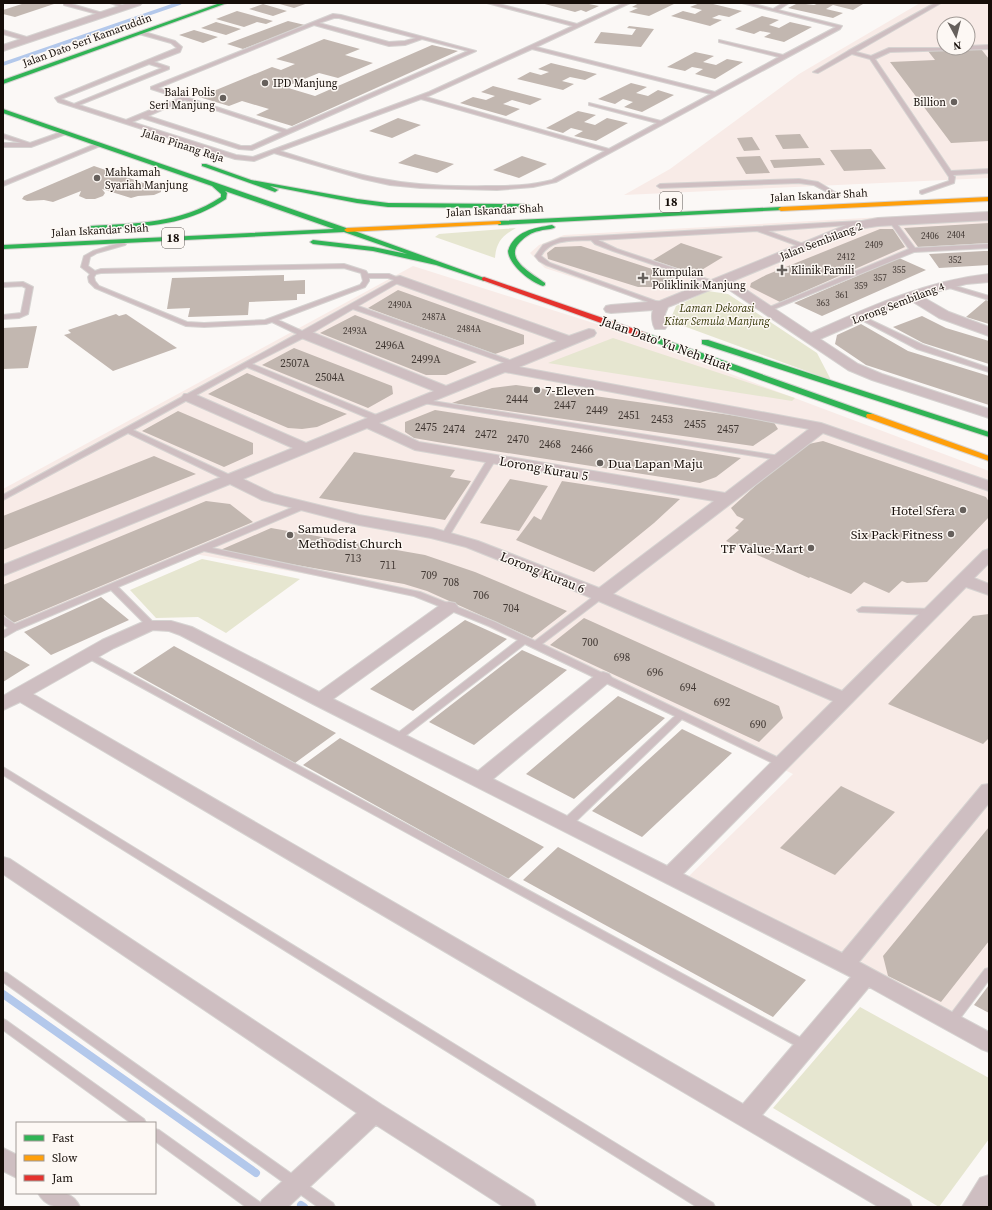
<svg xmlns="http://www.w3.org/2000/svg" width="992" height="1210" viewBox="0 0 992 1210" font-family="'Source Serif 4',serif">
<rect width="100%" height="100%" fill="#fbf8f6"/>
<path fill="#f8ebe7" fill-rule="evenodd" d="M920,3H989V178L624,195L670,169L799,74ZM944,24H968V48H944Z
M989,211V246L911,250L763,313L724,286L667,308L545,268L530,253L539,245L564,235Z
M413,266L603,326L989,471V968L951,1016L689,876L793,774L421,595L195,554L3,632V489Z"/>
<path fill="#e6e6d0" d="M516,228C503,235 496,242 495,258L435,237L439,234Z
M708,291L728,294L817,353L831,380L678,324L671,318L676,306Z
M613,338L795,398L792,401L548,363Z
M202,559L300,579L226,633L198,617L156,618L130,590Z
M860,1007L989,1078V1139L939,1207L773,1108Z"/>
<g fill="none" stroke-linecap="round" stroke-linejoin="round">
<path stroke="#b3c8eb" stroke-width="3.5" d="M3,64L180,3"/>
<path stroke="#b3c8eb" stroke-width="8" d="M3,994L256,1173
M301,1205L304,1207"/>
</g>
<path fill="#c2b7b0" d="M25,3H57L15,17L3,14V10Z
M276,3H308L294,8Z
M541,3H591L589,4L599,6L586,12L581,10L575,12Z
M639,3L646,4L676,3L649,16L629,12L638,8L632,7Z
M700,3H709L742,11L729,17L719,15L712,18L722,20L710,26L671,16L683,11L695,14L702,10L690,7Z
M798,3L814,5L819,3L863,4L853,10L833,5L826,9L843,13L833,18L788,8Z
M263,4L287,11L273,16L249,9Z
M237,11L273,21L266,24L257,22L244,27L216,19Z
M762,16L779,20L769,25L779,28L790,22L812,27L784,42L764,37L771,33L760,31L754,34L735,29Z
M288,21L305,25L243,49L227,44Z
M216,22L241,29L226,35L201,28Z
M629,26L654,29L641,47L594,43L601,32L632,35L636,29L627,28Z
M194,30L218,37L203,43L179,35Z
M324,39L360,49L345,55L373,63L338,78L319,73L285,87L315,96L432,45L458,51L292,126L256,115L269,109L242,101L229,106L199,97L272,67L281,70L295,64L276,59Z
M981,49L989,59V141L951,143L890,62L935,60L928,51Z
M695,52L714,56L703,62L716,65L727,59L743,62L715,79L695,74L703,69L692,67L685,71L667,67Z
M551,63L597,74L585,80L570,77L562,81L574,84L563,90L517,79L530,72L541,75L549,72L538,69Z
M631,83L647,87L636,93L648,96L658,90L674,95L642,112L624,107L633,102L623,99L615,104L598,99Z
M493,86L542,99L530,105L512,100L503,104L520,109L506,116L460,103L473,97L486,100L495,96L481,92Z
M578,111L596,115L584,122L595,125L607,118L628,123L596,141L574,136L583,131L571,128L563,133L546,128Z
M398,118L421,125L392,138L369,131Z
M800,134L809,148L783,149L775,135Z
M752,137L760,150L744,151L737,138Z
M871,149L886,169L844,171L830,150Z
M415,154L454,164L437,173L398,163Z
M522,156L547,164L519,178L493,170Z
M760,156L770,173L746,174L736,157Z
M820,158L825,165L774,168L770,160Z
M94,166L161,189V192L154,195L138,196L131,198L102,189L105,193L103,196L95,199H86L79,196L81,191L53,202L44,200L27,201L22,199L24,196Z
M989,223V243L918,247L904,228Z
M880,229H893L905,247L780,302L750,287L751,283L766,275Z
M681,243L723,257L695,274L653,260Z
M581,246L677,277L655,287H638L548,259L547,253L555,247Z
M984,251H989V265L939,268L929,254Z
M899,258L926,270L822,316L794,303Z
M284,275V281L305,280V294H297V300L249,302L248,315L188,317L190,308L167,309L172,278Z
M398,290L524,335V344L495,354L368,308Z
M986,300L989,301V324L966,317Z
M116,314L119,316L126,314L177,348L113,371L64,335L71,333L68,330Z
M355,315L450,352L477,362L446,375H426L320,333Z
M922,316L946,328L989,341V364L923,343L893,327Z
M861,324L908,351L989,376V405L866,365L835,344L837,335Z
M37,326L28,368L3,369V328Z
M294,348L392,386L393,394L368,408L262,365Z
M247,373L321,404L347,414L317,427L302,429L288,428L208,394Z
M516,385L773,421L778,429L753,446L452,403L492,388Z
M435,410L680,448L741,458L716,477L700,483L437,442L414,438L405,432V422Z
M178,411L253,443V454L224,467L142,431Z
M823,441L986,497L989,502V517L927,582L907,583L902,581L889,593L864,582L851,594L810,577L809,578L726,541L739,530L735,528L744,519L737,516L731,508L799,446Z
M354,452L455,470L450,477L471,481L445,520L319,498Z
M154,456L196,474L3,550V516Z
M510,479L548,486L519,531L480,523Z
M562,481L680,499L654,523L594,572L516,540L534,516L541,520Z
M206,501L230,504L253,522L13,623L3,614V585Z
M271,528L425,555L475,572L567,611L532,638L427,591L404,584L218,551Z
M101,597L129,620L51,655L24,632Z
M989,614V738L983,744L888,704L973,616Z
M584,618L779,706L783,718L759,742L550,645Z
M465,620L507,639L413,711L370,689Z
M174,646L336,733L295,763L133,673Z
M3,650L30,665L3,682Z
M522,650L567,670L474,745L429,722Z
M618,696L665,718L574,799L526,774Z
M682,729L732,753L642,837L592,811Z
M340,738L544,847L508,879L303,765Z
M841,786L895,812L835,875L780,848Z
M989,827V941L941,1002L888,976L883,956Z
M558,847L806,980L773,1017L523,880Z
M989,985V1013L974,1005Z"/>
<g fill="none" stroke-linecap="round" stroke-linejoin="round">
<defs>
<path id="lane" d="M64,3H68L106,14L101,15L64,5Z
M110,3H117L127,7L125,8Z
M487,3H495L577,24L624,3H630L536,47L715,92L779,57L719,42V40L783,55L836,27L742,3H750L773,9L783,3H789L778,10L842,26L840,29L556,182L533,187L497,190L421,188L390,185L363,179L274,153L254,161L235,159L58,102L55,98L177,48L171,43L139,34V32L141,31L175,41L182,47L180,52L154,62L169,67V69L79,105L126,120L179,98L151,89V87L333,14L341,15L476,51L252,150L239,149L142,118L132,122L236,155L253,157L429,92L573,26ZM334,18H339L416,38L405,41L389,42L319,23ZM314,25L389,46L405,45L422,39L468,51L287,130L158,88ZM532,49L711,94L661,121L589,103V105L657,123L609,149L426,97ZM149,64L162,68L74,104L61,99ZM421,99L605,151L552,180C530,186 508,186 486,186C449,187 412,185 377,178C344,172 312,161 280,151ZM185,100L282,132L251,146H241L148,116Z
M935,3H941L856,52L871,56L889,48H968V46L989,45V49L890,52L875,59L951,171L989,169V173L953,175L955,177L954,183L922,194L920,193V191L949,181V177L870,59L852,54L818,73L813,72L848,51Z
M3,30L30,38L31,39L28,41L3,34Z
M64,131L67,133L66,134L31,147H3V143H21L3,138V134L30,143Z
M98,143L100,144V146L3,186V182Z
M799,179L818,182L840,195L835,196L814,185L799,183L660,188L657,186L660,184Z
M892,219L894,220L915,248L989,244V248L914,252L769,311H765V309L909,249L889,221Z
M860,221L862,222V224L768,231L806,245V247L804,248L757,231L598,240L617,249L716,282L717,283L714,285L613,251L595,244L591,240C574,241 551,238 541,256L550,263L664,304L665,305L662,307L546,265L539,261L535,256L543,245L561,238Z
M123,242L126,244L125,245L97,253L90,257L88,266L95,271L101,269L344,264L366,271L368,274H389L403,280L358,306L518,363L517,365H511L353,309L307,336L252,364L381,417L382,419L381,421H375L247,367L133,430L234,477L235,479L234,481H228L128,433L3,500V495L297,334L272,322L266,324L204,327L186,326L95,288L89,282L88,277L90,274L81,267L84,256L93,251ZM344,268L361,273L363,281L360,285L265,320L204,323L187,322L99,286L95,281L94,277L96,274L101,273ZM369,278H388L394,280L302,331L278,320L365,287L369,281Z
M23,282L33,287L28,314L19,318L3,319V315L21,313L26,288L22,286L3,287V283Z
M945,283L989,296V300L943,286L942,285Z
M860,315L923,345L989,368V372L917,349L858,318V316Z
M420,399L780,456L784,458L780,460L423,403H420Z
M489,457H495L496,459L449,536L448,538H442L441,536Z
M303,503L307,506L306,508L212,548L420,592L495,622L535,641L598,593H604L605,595L604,597L542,644L785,761L786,763L785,765H777L682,719L571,826H563L562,823L563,820L675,716L525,644L400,740H394L392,738L394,736L518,640L489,626L414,596L204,551L118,587L156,625L154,627H148L111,590L17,630L3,638V631L8,628L3,624V616L15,624Z
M862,607L932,609L937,612L932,615L859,612L857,610Z
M89,652L810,1043L812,1046L810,1049L806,1051L802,1049L86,657L84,655L86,653Z
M3,767L713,1203L715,1207H697L3,775Z
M989,968V980L955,1025L951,1027L947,1025L945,1022L947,1019L985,969Z
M3,972L7,973L333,1203L335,1207H318L3,982Z
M3,1019L7,1021L144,1119L146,1123H131L3,1030Z
M155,1129L159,1130L261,1203L263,1207H246L155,1141Z"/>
<path id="street" d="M128,3H142L140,5L3,51V45Z
M989,212V220L878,226L858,229L733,281L811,333C869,307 925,281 989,274V282L966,284L921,296L949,312L989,327V336L939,318L910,300L820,339L858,364L882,374L989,409V418L872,380L848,370L722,285L668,307L665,314L667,326L665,329H655C652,324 651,315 653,310L611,313L606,312L604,309L606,306L611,305L660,301L851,223L878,218Z
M400,276L569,336L589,329L594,330L596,333L594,336L519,367L821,423L989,481V491L823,433L613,594L842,691L983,551L989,549V563L974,578L989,584V595L966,587L683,874L842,953L982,785L989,784V803L859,962L989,1032V1052L981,1049L869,987L762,1115L909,1200L912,1207H879L20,702L3,710V696L13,690L102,640L145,621H171L192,627L319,692L443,603L449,602L455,603L458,607L455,611L333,699L478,771L597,674L603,672L609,674L612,678L609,682L493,779L667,866L833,701L561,585L466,547L431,538L359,525L262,500L230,484L3,576V565L293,448L184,400L182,397L184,394H194L306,443L434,391L299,337L297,334L299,331H309L446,386L557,341L395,283L394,280L395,277ZM505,372L809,429L725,493L419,442L379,423ZM367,428L415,450L714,501L599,588L478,541L433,528L359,515L274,494L243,479ZM153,630L169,631L180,635L313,704L851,977L743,1104L33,694L114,648Z
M3,857L10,859L382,1105L533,1200L536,1207H504L376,1125L288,1207H259L262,1200L357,1113L3,874Z
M3,1148L17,1155V1178L3,1171Z
M989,1175L988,1207H962L980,1178Z
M38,1193C56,1193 71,1188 80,1207C62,1207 47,1210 38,1193Z"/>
<path id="fast" d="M220,3H227L3,84V80Z
M3,109L349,229L487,279L484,281L436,265L373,251L313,244L310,242L313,240L373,247L407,254L344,232L3,249V245L334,229L225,191L227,193L226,199C192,222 158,226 118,228C109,229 97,231 88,229L87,228L90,226C137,223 180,224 221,197V194L212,186L3,113Z
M202,164H206L251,180L357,199L388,203L527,204L530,206L527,208L388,207L357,203L270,186L278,190L275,192L202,166Z
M781,207L784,209L783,210L499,225L496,223L499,221Z
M552,225L555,227L554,228C549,230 544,229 539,231C532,232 525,237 520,242C503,259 533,274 545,283V285L543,286C530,282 509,265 508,251C514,231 534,228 552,225Z
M640,333H646L873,414L874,416L873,418H867L640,337Z
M702,340H708L989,432V437L702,344Z"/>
<path id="slow" d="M989,197V201L781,211L778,209L781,207Z
M499,221L501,222V224L347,232L344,230L347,228Z
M867,414H873L989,456V461L867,418L866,416Z"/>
<path id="jam" d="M484,277L646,333L647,335L643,337H640L482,280V278Z"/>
</defs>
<use href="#lane" stroke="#d6d3d1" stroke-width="2"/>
<use href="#street" stroke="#d6d3d1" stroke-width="2"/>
<use href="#fast" stroke="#d6d3d1" stroke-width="2"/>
<use href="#slow" stroke="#d6d3d1" stroke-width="2"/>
<use href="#jam" stroke="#d6d3d1" stroke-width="2"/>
<use href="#lane" fill="#cebec1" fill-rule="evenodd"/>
<use href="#street" fill="#cebec1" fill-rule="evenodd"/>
<use href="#fast" fill="#30b455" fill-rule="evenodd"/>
<use href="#slow" fill="#ff9f0a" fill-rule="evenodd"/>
<use href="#jam" fill="#e5322d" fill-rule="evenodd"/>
</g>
<g fill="#66605c" stroke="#fdf8f4" stroke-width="1.5">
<circle cx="265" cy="83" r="4"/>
<circle cx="223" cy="98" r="4"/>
<circle cx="954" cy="102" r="4"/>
<circle cx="97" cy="178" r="4"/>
<path d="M780 264h4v4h4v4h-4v4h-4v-4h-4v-4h4z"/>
<path d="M641 272h4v4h4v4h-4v4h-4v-4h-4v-4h4z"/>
<circle cx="537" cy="390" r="4"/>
<circle cx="600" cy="463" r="4"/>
<circle cx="963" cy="510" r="4"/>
<circle cx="951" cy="534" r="4"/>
<circle cx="290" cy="535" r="4"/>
<circle cx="811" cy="548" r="4"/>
</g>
<g text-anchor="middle" stroke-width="3" stroke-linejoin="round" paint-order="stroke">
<g font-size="9" fill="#413833">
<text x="956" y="238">2404</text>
<text x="930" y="239">2406</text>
<text x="874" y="248">2409</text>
<text x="846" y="260">2412</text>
<text x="955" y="263">352</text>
<text x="899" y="273">355</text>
<text x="880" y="281">357</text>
<text x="861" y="289">359</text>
<text x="842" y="298">361</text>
<text x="823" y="306">363</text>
<text x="400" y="308">2490A</text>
<text x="434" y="320">2487A</text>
<text x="469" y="332">2484A</text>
<text x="355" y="334">2493A</text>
</g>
<g font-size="11" fill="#160e09" stroke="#fdf8f4">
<text transform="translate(87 40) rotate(-20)" y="4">Jalan Dato Seri Kamaruddin</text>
<text transform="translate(183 145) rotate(18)" y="4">Jalan Pinang Raja</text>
<text transform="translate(819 195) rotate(-3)" y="4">Jalan Iskandar Shah</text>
<text transform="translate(495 210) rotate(-3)" y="4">Jalan Iskandar Shah</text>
<text transform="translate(100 230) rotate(-3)" y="4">Jalan Iskandar Shah</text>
<text transform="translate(821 241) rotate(-21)" y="4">Jalan Sembilang 2</text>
<text transform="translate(898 303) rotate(-21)" y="4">Lorong Sembilang 4</text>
</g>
<g font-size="11" fill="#160e09" stroke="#fdf8f4" text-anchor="start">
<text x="273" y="87">IPD Manjung</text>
<text x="215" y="96" text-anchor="end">Balai Polis<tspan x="215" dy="13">Seri Manjung</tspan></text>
<text x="946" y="106" text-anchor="end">Billion</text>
<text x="105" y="176">Mahkamah<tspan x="105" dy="13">Syariah Manjung</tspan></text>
<text x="791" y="274">Klinik Famili</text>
<text x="652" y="276">Kumpulan<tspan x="652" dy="13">Poliklinik Manjung</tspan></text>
</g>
<g font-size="11" font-style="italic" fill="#343605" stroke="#fdf8f4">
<text x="717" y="312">Laman Dekorasi<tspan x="717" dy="13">Kitar Semula Manjung</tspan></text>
</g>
<g font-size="11" fill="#413833">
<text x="390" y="349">2496A</text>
<text x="426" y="363">2499A</text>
<text x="295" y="367">2507A</text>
<text x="330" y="381">2504A</text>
<text x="517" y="403">2444</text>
<text x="565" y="409">2447</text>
<text x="597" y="414">2449</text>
<text x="629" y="419">2451</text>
<text x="662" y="423">2453</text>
<text x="695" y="428">2455</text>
<text x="426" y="431">2475</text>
<text x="454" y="433">2474</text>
<text x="728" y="433">2457</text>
<text x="486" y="438">2472</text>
<text x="518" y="443">2470</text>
<text x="550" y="448">2468</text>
<text x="582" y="453">2466</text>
<text x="353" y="562">713</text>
<text x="388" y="569">711</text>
<text x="429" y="579">709</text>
<text x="451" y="586">708</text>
<text x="481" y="599">706</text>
<text x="511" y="612">704</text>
<text x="590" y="646">700</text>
<text x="622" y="661">698</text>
<text x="655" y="676">696</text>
<text x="688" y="691">694</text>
<text x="722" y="706">692</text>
<text x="758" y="728">690</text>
</g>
<g fill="#fdf8f4" stroke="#5b5450" stroke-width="1">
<rect x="660" y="192" width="22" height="20" rx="3"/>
<rect x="162" y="228" width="22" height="20" rx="3"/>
</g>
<g font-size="12" font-weight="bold" fill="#160e09">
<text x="671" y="206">18</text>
<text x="173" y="242">18</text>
</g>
<g font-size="13" fill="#160e09" stroke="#fdf8f4">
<text transform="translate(666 343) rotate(20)" y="5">Jalan Dato' Yu Neh Huat</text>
<text transform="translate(544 468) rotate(10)" y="5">Lorong Kurau 5</text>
<text transform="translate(543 572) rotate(22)" y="5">Lorong Kurau 6</text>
</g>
<g font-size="13" fill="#160e09" stroke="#fdf8f4" text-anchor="start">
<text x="545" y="395">7-Eleven</text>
<text x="608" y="468">Dua Lapan Maju</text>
<text x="955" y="515" text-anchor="end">Hotel Sfera</text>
<text x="298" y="533">Samudera<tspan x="298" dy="15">Methodist Church</tspan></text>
<text x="943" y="539" text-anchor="end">Six Pack Fitness</text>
<text x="803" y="553" text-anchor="end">TF Value-Mart</text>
</g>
</g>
<rect width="992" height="1210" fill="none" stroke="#160e09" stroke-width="8"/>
<rect x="16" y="1122" width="140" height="72" fill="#fdf8f4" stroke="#a19a96"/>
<rect x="24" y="1135" width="20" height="6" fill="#30b455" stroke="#a19a96"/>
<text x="52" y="1142" font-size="12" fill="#160e09">Fast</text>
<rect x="24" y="1155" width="20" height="6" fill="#ff9f0a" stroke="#a19a96"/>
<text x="52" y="1162" font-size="12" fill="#160e09">Slow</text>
<rect x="24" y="1175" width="20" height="6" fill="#e5322d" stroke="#a19a96"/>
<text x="52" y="1182" font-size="12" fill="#160e09">Jam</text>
<g transform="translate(956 36) rotate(173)"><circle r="19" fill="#fdf8f4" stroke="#a19a96"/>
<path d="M0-3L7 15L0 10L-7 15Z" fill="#66605c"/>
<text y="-6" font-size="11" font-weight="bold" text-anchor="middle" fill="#160e09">N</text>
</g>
</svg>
